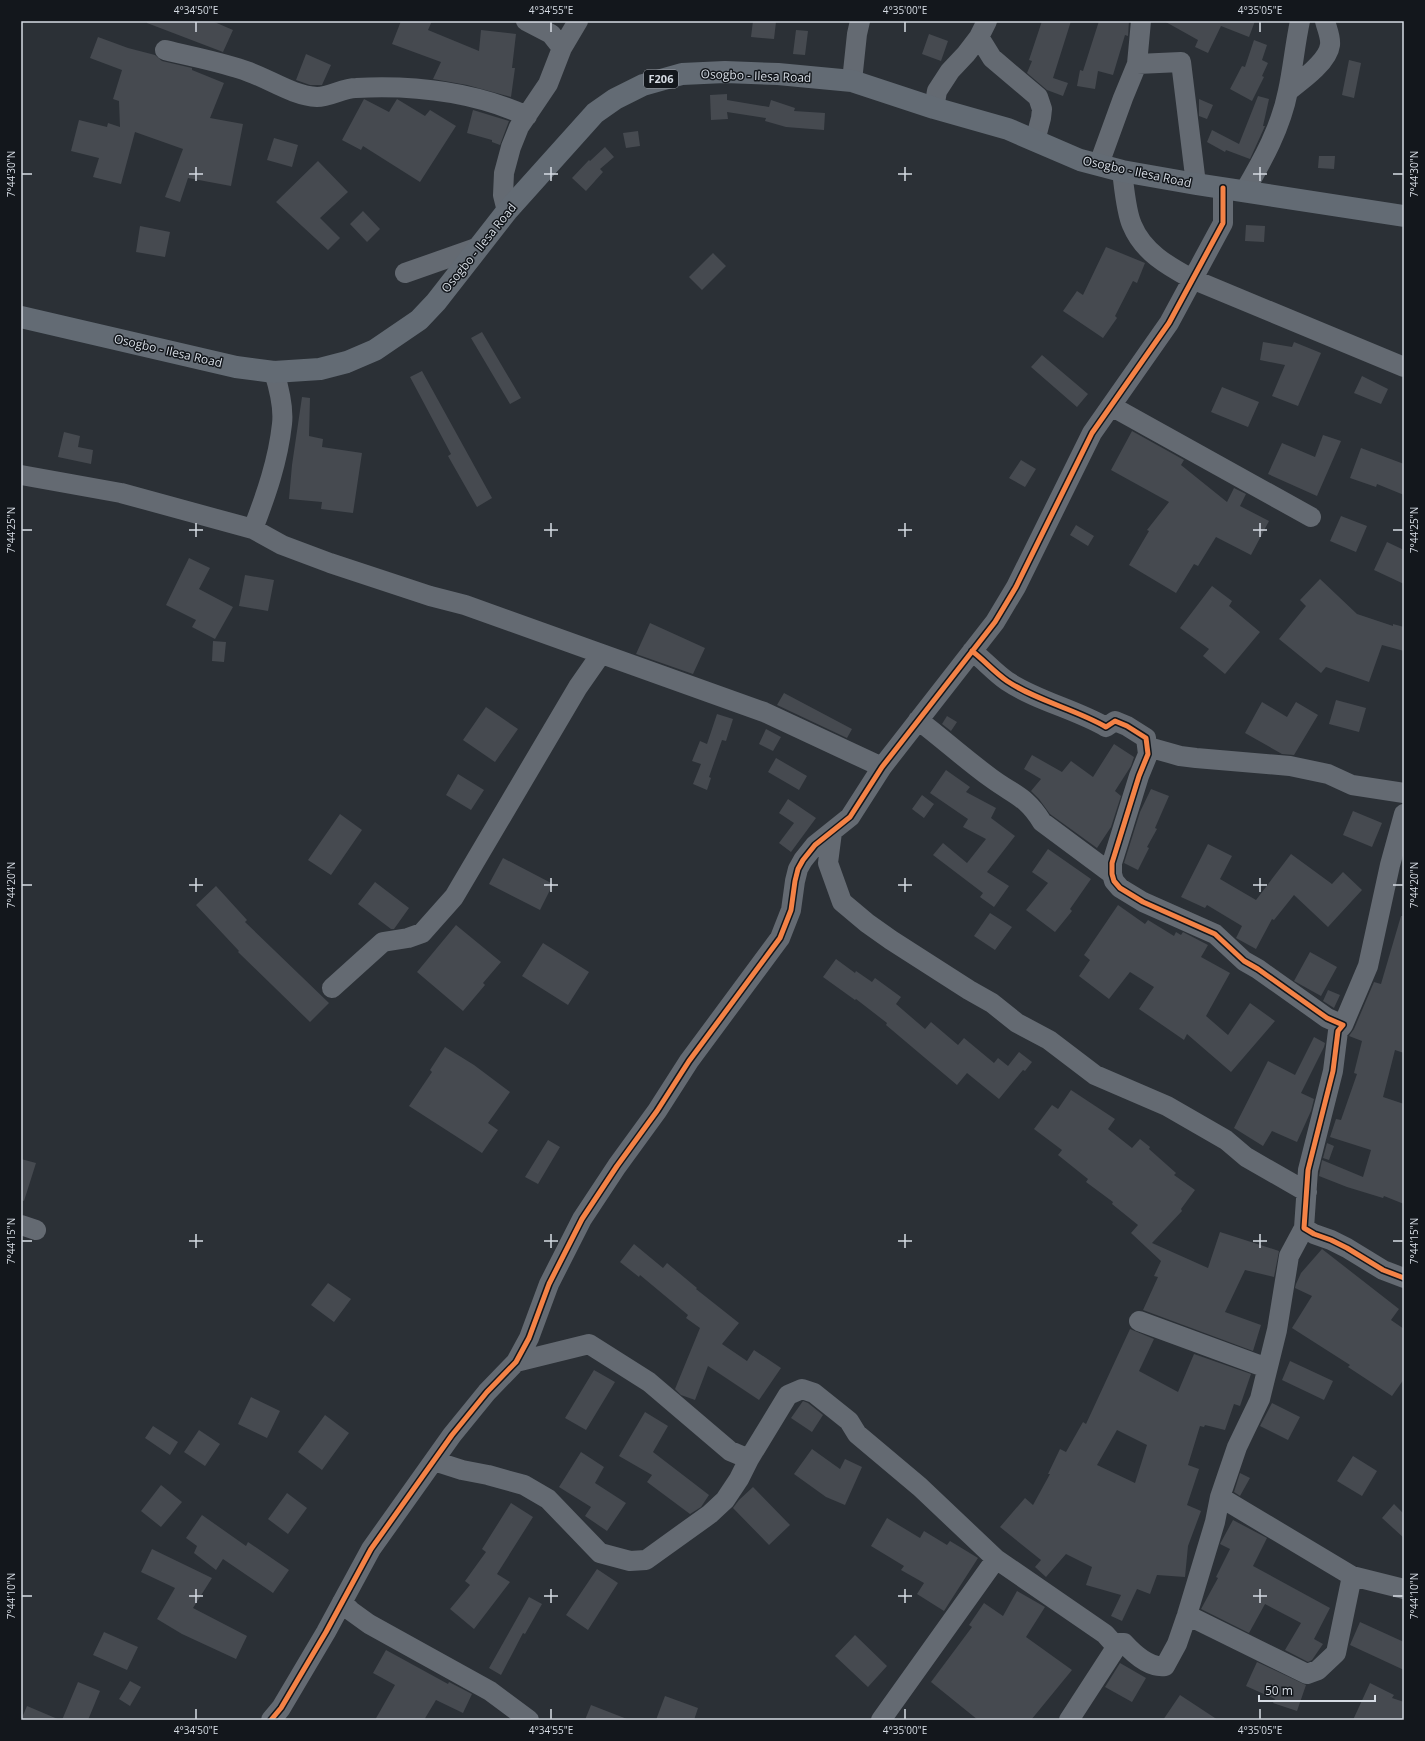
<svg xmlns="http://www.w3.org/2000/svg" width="1425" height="1741" viewBox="0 0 1425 1741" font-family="'Open Sans',sans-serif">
<rect width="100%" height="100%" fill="#2b3036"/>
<path fill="#464a50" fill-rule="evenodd" d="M147,21H212L233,30L223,52L147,23Z
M401,21H432L428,30L479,51L481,30L516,34L512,68H515L511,97L467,85L433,79L441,62L392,44Z
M753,21L776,22L774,39L751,37Z
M1042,21H1071L1053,78L1068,83L1063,96L1047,90L1027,73L1032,61L1029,60Z
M1099,21H1129L1128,36L1125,35L1113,75L1098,71L1095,89L1077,86L1080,70L1083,71Z
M1164,21H1255L1249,37L1221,26L1208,53L1195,47L1198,40Z
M796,30L808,31L805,55L793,54Z
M929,34L948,41L941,61L922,54Z
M98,37L128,48L155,55L162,61L192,68V70L224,83L210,118L243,124L231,186L188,178L180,202L165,197L183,149L135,132L121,184L93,177L99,158L71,151L79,120L107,127L108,123L120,127L119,101L113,99L122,70L90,58Z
M1254,40L1267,45L1262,60L1268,63L1262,76L1264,77L1252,101L1230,89L1242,66L1245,67Z
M306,54L331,65L322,85H310L296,80Z
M1349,60L1361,63L1354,98L1342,95Z
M727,94V100L769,107L771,100L795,108L794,111L825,113L824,130L786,127L765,121L766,118L727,112L728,119L711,120L710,95Z
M1258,96L1269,99L1263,126H1265L1250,159L1226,150L1225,152L1207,142L1212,130L1239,144Z
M364,99L389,112L397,99L425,116L430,110L456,126L420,182L363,146L361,150L342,140Z
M1199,99L1213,105L1207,119L1199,116Z
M473,110L509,121L500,145L492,142V140L467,133Z
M638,131L640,146L626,148L623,133Z
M274,138L298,145L292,167L267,160Z
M605,147L614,157L600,169L603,172L586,191L572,178L589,160L590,161Z
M1319,156H1335L1334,169L1318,168Z
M318,161L348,192L320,218L340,238L328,250L276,202Z
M363,211L380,229L367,242L350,224Z
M1246,225L1265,226L1264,242L1245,241Z
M140,226L170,232L165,257L136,252Z
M1106,247L1145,263L1137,283L1133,281L1115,316L1117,318L1103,338L1063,311L1077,291L1083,295Z
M713,253L726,266L702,290L689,277Z
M482,332L521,398L510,404L471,338Z
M1263,342L1292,347L1294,342L1321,353L1298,406L1272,396L1285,365L1260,360Z
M1042,355L1088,394L1077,407L1031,367Z
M422,371L492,498L477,507L448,456L451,454L410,377Z
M1362,376L1388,389L1381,404L1354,393Z
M1222,387L1259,402L1248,427L1211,412Z
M302,397L310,398L309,436L323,439L322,447L362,453L353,513L321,509L322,502L289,499L292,465Z
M1132,431L1184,460L1181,465L1227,502L1234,488L1246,494L1240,506L1269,521L1251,555L1216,537L1198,566L1194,564L1176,593L1129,565L1149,531L1147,530L1169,502L1111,470Z
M64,432L80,436L78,447L93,450L91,464L58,457Z
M1323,435L1341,441L1317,496L1268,474L1282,443L1315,457Z
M1361,448L1404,464V495L1377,484L1376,487L1350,478Z
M1021,460L1036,469L1025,487L1009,478Z
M1341,516L1367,526L1356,552L1330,541Z
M1076,525L1094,536L1088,546L1070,535Z
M1387,542L1404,550V584L1374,570Z
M189,558L210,568L199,589L233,607L215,639L192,627L196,620L166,605Z
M245,575L274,580L268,611L239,606Z
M1320,579L1357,614L1393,626V624L1404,627V651L1382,645L1369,682L1326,667L1321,673L1279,639L1306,606L1300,600Z
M1212,586L1232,601L1229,606L1260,632L1225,674L1203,656L1209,649L1180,628Z
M650,623L705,648L693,674L636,654Z
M213,641L226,642L224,662L212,661Z
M784,693L852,729L847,738L777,705Z
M1336,700L1366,708L1359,732L1329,724Z
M1262,702L1287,717L1296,702L1318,715L1294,755L1282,754L1245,733Z
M486,707L518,729L495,762L463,740Z
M717,714L733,719L726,741L722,740L709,777L711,778L707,790L693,784L701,764L692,761L700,741L707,744Z
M947,716L957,722L951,731L942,724Z
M766,729L781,737L773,751L759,744Z
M1114,744L1134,757L1131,766L1115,791L1121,796L1111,827L1097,848L1050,814L1039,799L1031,791L1041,779L1024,769L1032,755L1062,772L1071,761L1093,777Z
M776,758L807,776L799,790L768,772Z
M946,770L970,787L966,792L996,808L991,818L1015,836L987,872L1009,886L994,907L980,897L983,893L933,855L943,843L967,863L986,839L963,827L968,819L930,793Z
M458,774L484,790L471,810L446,795Z
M1151,789L1169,796L1155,828L1157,829L1147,847L1149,848L1138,870L1124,863L1140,812Z
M922,795L934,804L924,818L912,809Z
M788,799L816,818L791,852L779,843L794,823L779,813Z
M1353,811L1382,823L1372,847L1343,835Z
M340,814L362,830L331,875L308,860Z
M1208,844L1232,856L1220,879L1256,900L1291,854L1332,884L1343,872L1362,890L1328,927L1294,895L1274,920L1272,919L1256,949L1236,938L1242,926L1207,905L1205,908L1181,897Z
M1048,849L1091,879L1070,909L1072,911L1055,932L1026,910L1048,883L1032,872Z
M503,858L553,884L540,910L489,884Z
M375,882L409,908L394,929H391L358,904Z
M216,886L247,920L245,922L329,1003L310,1022L238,952L239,951L196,905Z
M1118,905L1145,924L1148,920L1174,936L1176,932L1181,935L1183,932L1208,945L1201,957L1230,973L1206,1016L1228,1035L1250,1003L1275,1021L1231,1072L1187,1034L1184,1040L1139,1009L1154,987L1130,972L1109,999L1079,976L1090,960L1084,955Z
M990,913L1012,927L995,950L974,936Z
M1401,916H1404V1053L1395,1050L1383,1097L1404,1104V1204L1384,1196L1383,1198L1347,1187L1319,1176L1322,1160L1363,1177L1371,1150L1330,1137L1336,1119L1341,1120L1357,1074L1354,1073L1362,1041L1349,1036L1354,1029L1374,982L1381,984Z
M456,925L501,962L483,983L485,985L463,1011L417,972Z
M543,943L589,972L568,1005L522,976Z
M1310,952L1337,967L1321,996L1294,981Z
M836,959L855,973L856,971L872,982L875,978L901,997L896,1004L925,1029L931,1022L958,1045L964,1038L994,1063L998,1058L1008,1066L1019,1052L1032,1062L1025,1071L1023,1070L999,1099L967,1073L957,1085L886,1025L887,1023L856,999L855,1000L823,977Z
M1328,990L1340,995L1334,1008L1323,1001Z
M1314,1037L1325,1043L1324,1047L1301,1093L1314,1099L1311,1111L1297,1142L1272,1131L1263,1146L1234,1128L1268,1061L1295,1075Z
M445,1047L474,1065L510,1092L488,1123L498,1130L482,1153L409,1106L432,1072L430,1070Z
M1071,1090L1115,1119L1108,1129L1132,1148L1140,1139L1150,1147L1149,1149L1176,1173L1174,1175L1195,1190L1181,1209L1182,1211L1152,1243L1208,1268L1220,1232L1279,1251L1274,1277L1245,1270L1225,1312L1261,1325L1253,1351L1143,1310L1158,1277L1154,1276L1161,1261L1131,1233L1138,1225L1112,1204L1113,1202L1086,1182L1088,1179L1058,1155L1062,1150L1034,1129L1052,1105L1058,1109Z
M548,1140L560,1147L538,1184L525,1177Z
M1327,1143L1334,1146L1329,1160L1323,1158Z
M21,1159L36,1163L24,1201L21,1200Z
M634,1244L663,1268L667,1263L697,1288L696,1289L739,1323L722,1344L747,1361L754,1350L781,1368L759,1400L708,1366L695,1400L681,1395L675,1389L700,1328L686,1318L688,1315L640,1275L639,1277L620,1262Z
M1322,1249L1399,1309L1391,1320L1404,1329V1379L1392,1396L1348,1367L1350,1365L1292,1328L1312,1296L1295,1288L1296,1284L1301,1273Z
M328,1283L351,1299L334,1322L311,1305Z
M1130,1329L1154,1339L1139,1371L1178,1392L1194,1354L1251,1374L1240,1406L1234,1404L1225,1430L1205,1425L1204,1427L1200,1426L1188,1465L1199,1469L1187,1505L1201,1511L1188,1546L1185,1577L1157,1575L1150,1594L1137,1589L1122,1621L1111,1616L1121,1595L1086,1585L1092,1567L1066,1554L1046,1577L1035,1567L1041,1560L1000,1527L1025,1498L1033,1505L1050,1474H1048L1060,1449L1066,1452L1083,1422L1086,1424ZM1117,1430L1147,1445L1135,1483L1097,1465Z
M1290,1361L1333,1381L1324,1400L1282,1380Z
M594,1370L615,1382L586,1430L565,1418Z
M251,1397L280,1411L267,1438L238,1424Z
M803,1401L808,1403L823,1415L812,1432L791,1418Z
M1272,1403L1300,1417L1288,1440L1260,1426Z
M645,1412L668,1426L653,1452L709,1495L701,1507L690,1514L647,1482L652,1475L619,1456Z
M325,1415L349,1433L322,1470L298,1452Z
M153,1426L178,1442L170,1455L145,1438Z
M199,1430L220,1444L205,1466L184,1452Z
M812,1449L840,1469L845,1459L862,1467L845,1505L826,1497L794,1474Z
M581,1452L604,1467L595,1483L626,1503L607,1531L585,1516L591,1507L559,1487Z
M1353,1456L1377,1471L1362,1496L1337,1481Z
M1240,1473L1250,1478L1240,1496L1234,1492Z
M161,1485L182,1502L161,1527L141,1511Z
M753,1487L790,1525L769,1545L733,1508L739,1500Z
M287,1493L307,1508L288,1534L268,1519Z
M511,1503L533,1517L497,1574L510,1582L474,1629L450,1609L470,1585L465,1581L486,1552L482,1549Z
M1394,1504L1404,1514V1538L1382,1518Z
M202,1515L246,1546L248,1542L289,1570L273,1593L223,1559L216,1570L194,1553L197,1546L186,1538Z
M887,1518L920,1538L924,1531L947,1545L950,1541L978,1558L944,1611L917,1594L924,1583L901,1570L904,1566L871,1546Z
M1233,1520L1267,1538L1253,1566L1330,1608L1314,1639L1323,1644L1312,1660L1308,1662L1285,1650L1301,1623L1265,1604L1249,1633L1201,1609L1218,1578L1216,1577L1230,1549L1220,1544Z
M152,1549L212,1578L193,1608L247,1636L236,1659L182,1634L157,1619L175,1588L141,1572Z
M597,1569L618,1583L588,1630L566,1615Z
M1017,1591L1045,1607L1026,1637L1072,1670L1031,1720H978L931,1682L972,1627L969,1625L984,1603L1003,1616Z
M529,1597L542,1604L525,1634L523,1633L501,1675L489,1668Z
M1360,1622L1404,1642V1670L1350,1645Z
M104,1632L138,1647L127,1670L93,1655Z
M855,1635L887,1666L868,1687L835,1656Z
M386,1650L448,1684L449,1682L472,1694L463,1713L436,1700L424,1720H375L395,1685L373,1673Z
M1257,1662L1306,1685L1297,1711L1273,1703L1275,1699L1246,1686Z
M1120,1663L1146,1678L1132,1702L1105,1687Z
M130,1681L141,1687L130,1706L119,1699Z
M78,1682L100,1691L88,1720H62Z
M1370,1683L1394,1695L1392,1698L1404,1702V1720H1353Z
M1180,1695L1218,1720H1163Z
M665,1696L698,1708L694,1720H656Z
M591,1705L627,1719V1720H585Z
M27,1706L60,1720H21Z"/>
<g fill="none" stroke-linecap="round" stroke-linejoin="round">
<path stroke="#646a72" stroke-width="20" d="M526,21L551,34L562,48
M979,37L992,58L1038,97L1042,109L1041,118L1035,141
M165,50C193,57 222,62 249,72C271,80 294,96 317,97C330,97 343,88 356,88C413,85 474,92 527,116
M1137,64L1181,62L1196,184
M852,81L857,34L860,21
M1288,91C1301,81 1328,62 1330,45C1331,37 1327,29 1325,21
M934,108L937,91L950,71L966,54L979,37L987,21
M1099,164L1123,98L1137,64L1141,21
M1122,171C1124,186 1126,212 1132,225C1143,252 1168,266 1192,279L1404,367
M1244,192C1263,160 1281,127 1288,91C1293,68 1295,44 1300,21
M507,211L503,195L504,173L511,147L519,127L548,84L562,48L578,21
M405,273L479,247
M1111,406L1311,517
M21,475L121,493L253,529L282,545L330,563L430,596L465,605L764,712L882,767
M253,529C266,495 278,461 282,424C284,407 279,388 274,372
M972,651C984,660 994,672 1007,681C1037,701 1075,709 1106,727L1115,721L1127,726L1146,738L1148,754L1139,776L1112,863V874L1114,881L1120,888L1143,902L1215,934L1244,961L1258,969L1327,1018L1343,1025L1338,1031L1333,1071L1308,1170L1304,1228L1314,1234L1331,1240L1347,1248L1383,1270L1404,1278
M918,720C943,739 966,760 991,778C1014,795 1026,796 1042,822L1112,874
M1148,747L1180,756L1196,758L1290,766L1328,774L1352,785L1404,793
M832,832L828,863L842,902L867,923L891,940L969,990L992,1003L1017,1023L1049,1040L1095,1075L1167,1106L1226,1140L1246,1157L1307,1192
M332,988L383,942L408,938L422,933L454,897L578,687L601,654
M1343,1025L1368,966L1390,865L1404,814
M21,1225L36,1230
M1139,1321L1267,1368
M516,1362L589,1344L649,1382L730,1451L749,1459L788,1395L802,1389L814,1393L849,1421L857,1434L920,1487L996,1559L1105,1634L1114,1644L1119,1643
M434,1461L462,1470L488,1475L524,1485L548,1499L600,1553L630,1561L646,1560L710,1514L725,1500L739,1479L749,1459
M1220,1497L1352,1576L1404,1589
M342,1602L351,1611L369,1624L490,1691L529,1720
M1187,1615L1307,1674L1318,1670L1336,1653L1352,1576
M271,1720L281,1708L326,1632L371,1549L452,1435L487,1392L516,1362L529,1338L549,1284L582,1219L617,1166L657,1111L689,1061L780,938L791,910L795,881L798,869L803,860L815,845L850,817L882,767L995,622L1016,587L1092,433L1169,323L1223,223V188
M881,1720L996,1559
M1069,1720L1119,1643H1124C1134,1654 1150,1668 1165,1666L1177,1644L1187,1615L1215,1522L1220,1497L1237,1447L1260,1399L1277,1330L1289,1256L1304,1228"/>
<path stroke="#636b74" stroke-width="22" d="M21,317L236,367L274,372L320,369L347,362L375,350L419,320L436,302L507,211L595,113L615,99L643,85L682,74L725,72L778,74L852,81L934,108L1008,129L1080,160L1122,171L1196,184L1404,216"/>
<defs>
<path id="cycleway" d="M972,651C984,660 994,672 1007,681C1037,701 1075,709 1106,727L1115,721L1127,726L1146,738L1148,754L1139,776L1112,863V874L1114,881L1120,888L1143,902L1215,934L1244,961L1258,969L1327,1018L1343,1025L1338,1031L1333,1071L1308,1170L1304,1228L1314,1234L1331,1240L1347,1248L1383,1270L1404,1278
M271,1720L281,1708L326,1632L371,1549L452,1435L487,1392L516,1362L529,1338L549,1284L582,1219L617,1166L657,1111L689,1061L780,938L791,910L795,881L798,869L803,860L815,845L850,817L882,767L995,622L1016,587L1092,433L1169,323L1223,223V188"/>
</defs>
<use href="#cycleway" stroke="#13171c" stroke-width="8"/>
<use href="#cycleway" stroke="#f48246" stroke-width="5"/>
</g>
<path fill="none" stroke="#d6dce4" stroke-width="1.5" d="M196,22V32M551,22V32M905,22V32M1260,22V32M196,167V181M551,167V181M905,167V181M1260,167V181M22,174H32M189,174H203M544,174H558M898,174H912M1253,174H1267M1393,174H1403M196,523V537M551,523V537M905,523V537M1260,523V537M22,530H32M189,530H203M544,530H558M898,530H912M1253,530H1267M1393,530H1403M196,878V892M551,878V892M905,878V892M1260,878V892M22,885H32M189,885H203M544,885H558M898,885H912M1253,885H1267M1393,885H1403M196,1234V1248M551,1234V1248M905,1234V1248M1260,1234V1248M22,1241H32M189,1241H203M544,1241H558M898,1241H912M1253,1241H1267M1393,1241H1403M196,1589V1603M551,1589V1603M905,1589V1603M1260,1589V1603M22,1596H32M189,1596H203M544,1596H558M898,1596H912M1253,1596H1267M1393,1596H1403M196,1709V1719M551,1709V1719M905,1709V1719M1260,1709V1719"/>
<g text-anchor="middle" stroke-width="3" stroke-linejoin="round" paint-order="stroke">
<rect fill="#13171c" stroke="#9ca1a8" stroke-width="1" x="644" y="70" width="34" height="18" rx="3"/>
<g font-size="11" font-weight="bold" fill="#d6dce4">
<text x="661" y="83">F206</text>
</g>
<g font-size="12" fill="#d6dce4" stroke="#13171c">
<text transform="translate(756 76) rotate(2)" y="4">Osogbo - Ilesa Road</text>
<text transform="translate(1137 172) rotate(12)" y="4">Osogbo - Ilesa Road</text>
<text transform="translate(479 248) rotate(-51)" y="4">Osogbo - Ilesa Road</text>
<text transform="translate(168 351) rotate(13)" y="4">Osogbo - Ilesa Road</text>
</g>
</g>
<rect width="1425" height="1741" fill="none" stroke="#13171c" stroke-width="44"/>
<path d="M1259 1695v6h116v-6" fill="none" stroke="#d6dce4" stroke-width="2"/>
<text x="1265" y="1695" font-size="12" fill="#d6dce4" stroke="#13171c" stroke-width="3" paint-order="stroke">50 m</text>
<rect x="22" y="22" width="1381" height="1697" fill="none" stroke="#d6dce4" stroke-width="1.5"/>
<g font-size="10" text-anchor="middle" fill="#d6dce4">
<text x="196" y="14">4°34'50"E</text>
<text x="551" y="14">4°34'55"E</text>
<text x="905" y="14">4°35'00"E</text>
<text x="1260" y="14">4°35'05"E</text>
<text transform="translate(11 174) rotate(-90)" y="4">7°44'30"N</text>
<text transform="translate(1414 174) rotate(-90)" y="4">7°44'30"N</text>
<text transform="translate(11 530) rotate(-90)" y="4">7°44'25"N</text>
<text transform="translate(1414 530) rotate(-90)" y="4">7°44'25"N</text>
<text transform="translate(11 885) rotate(-90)" y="4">7°44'20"N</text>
<text transform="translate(1414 885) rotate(-90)" y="4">7°44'20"N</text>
<text transform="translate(11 1241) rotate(-90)" y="4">7°44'15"N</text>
<text transform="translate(1414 1241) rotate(-90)" y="4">7°44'15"N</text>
<text transform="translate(11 1596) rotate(-90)" y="4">7°44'10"N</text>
<text transform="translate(1414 1596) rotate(-90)" y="4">7°44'10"N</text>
<text x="196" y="1734">4°34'50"E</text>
<text x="551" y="1734">4°34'55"E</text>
<text x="905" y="1734">4°35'00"E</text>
<text x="1260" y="1734">4°35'05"E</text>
</g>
</svg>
